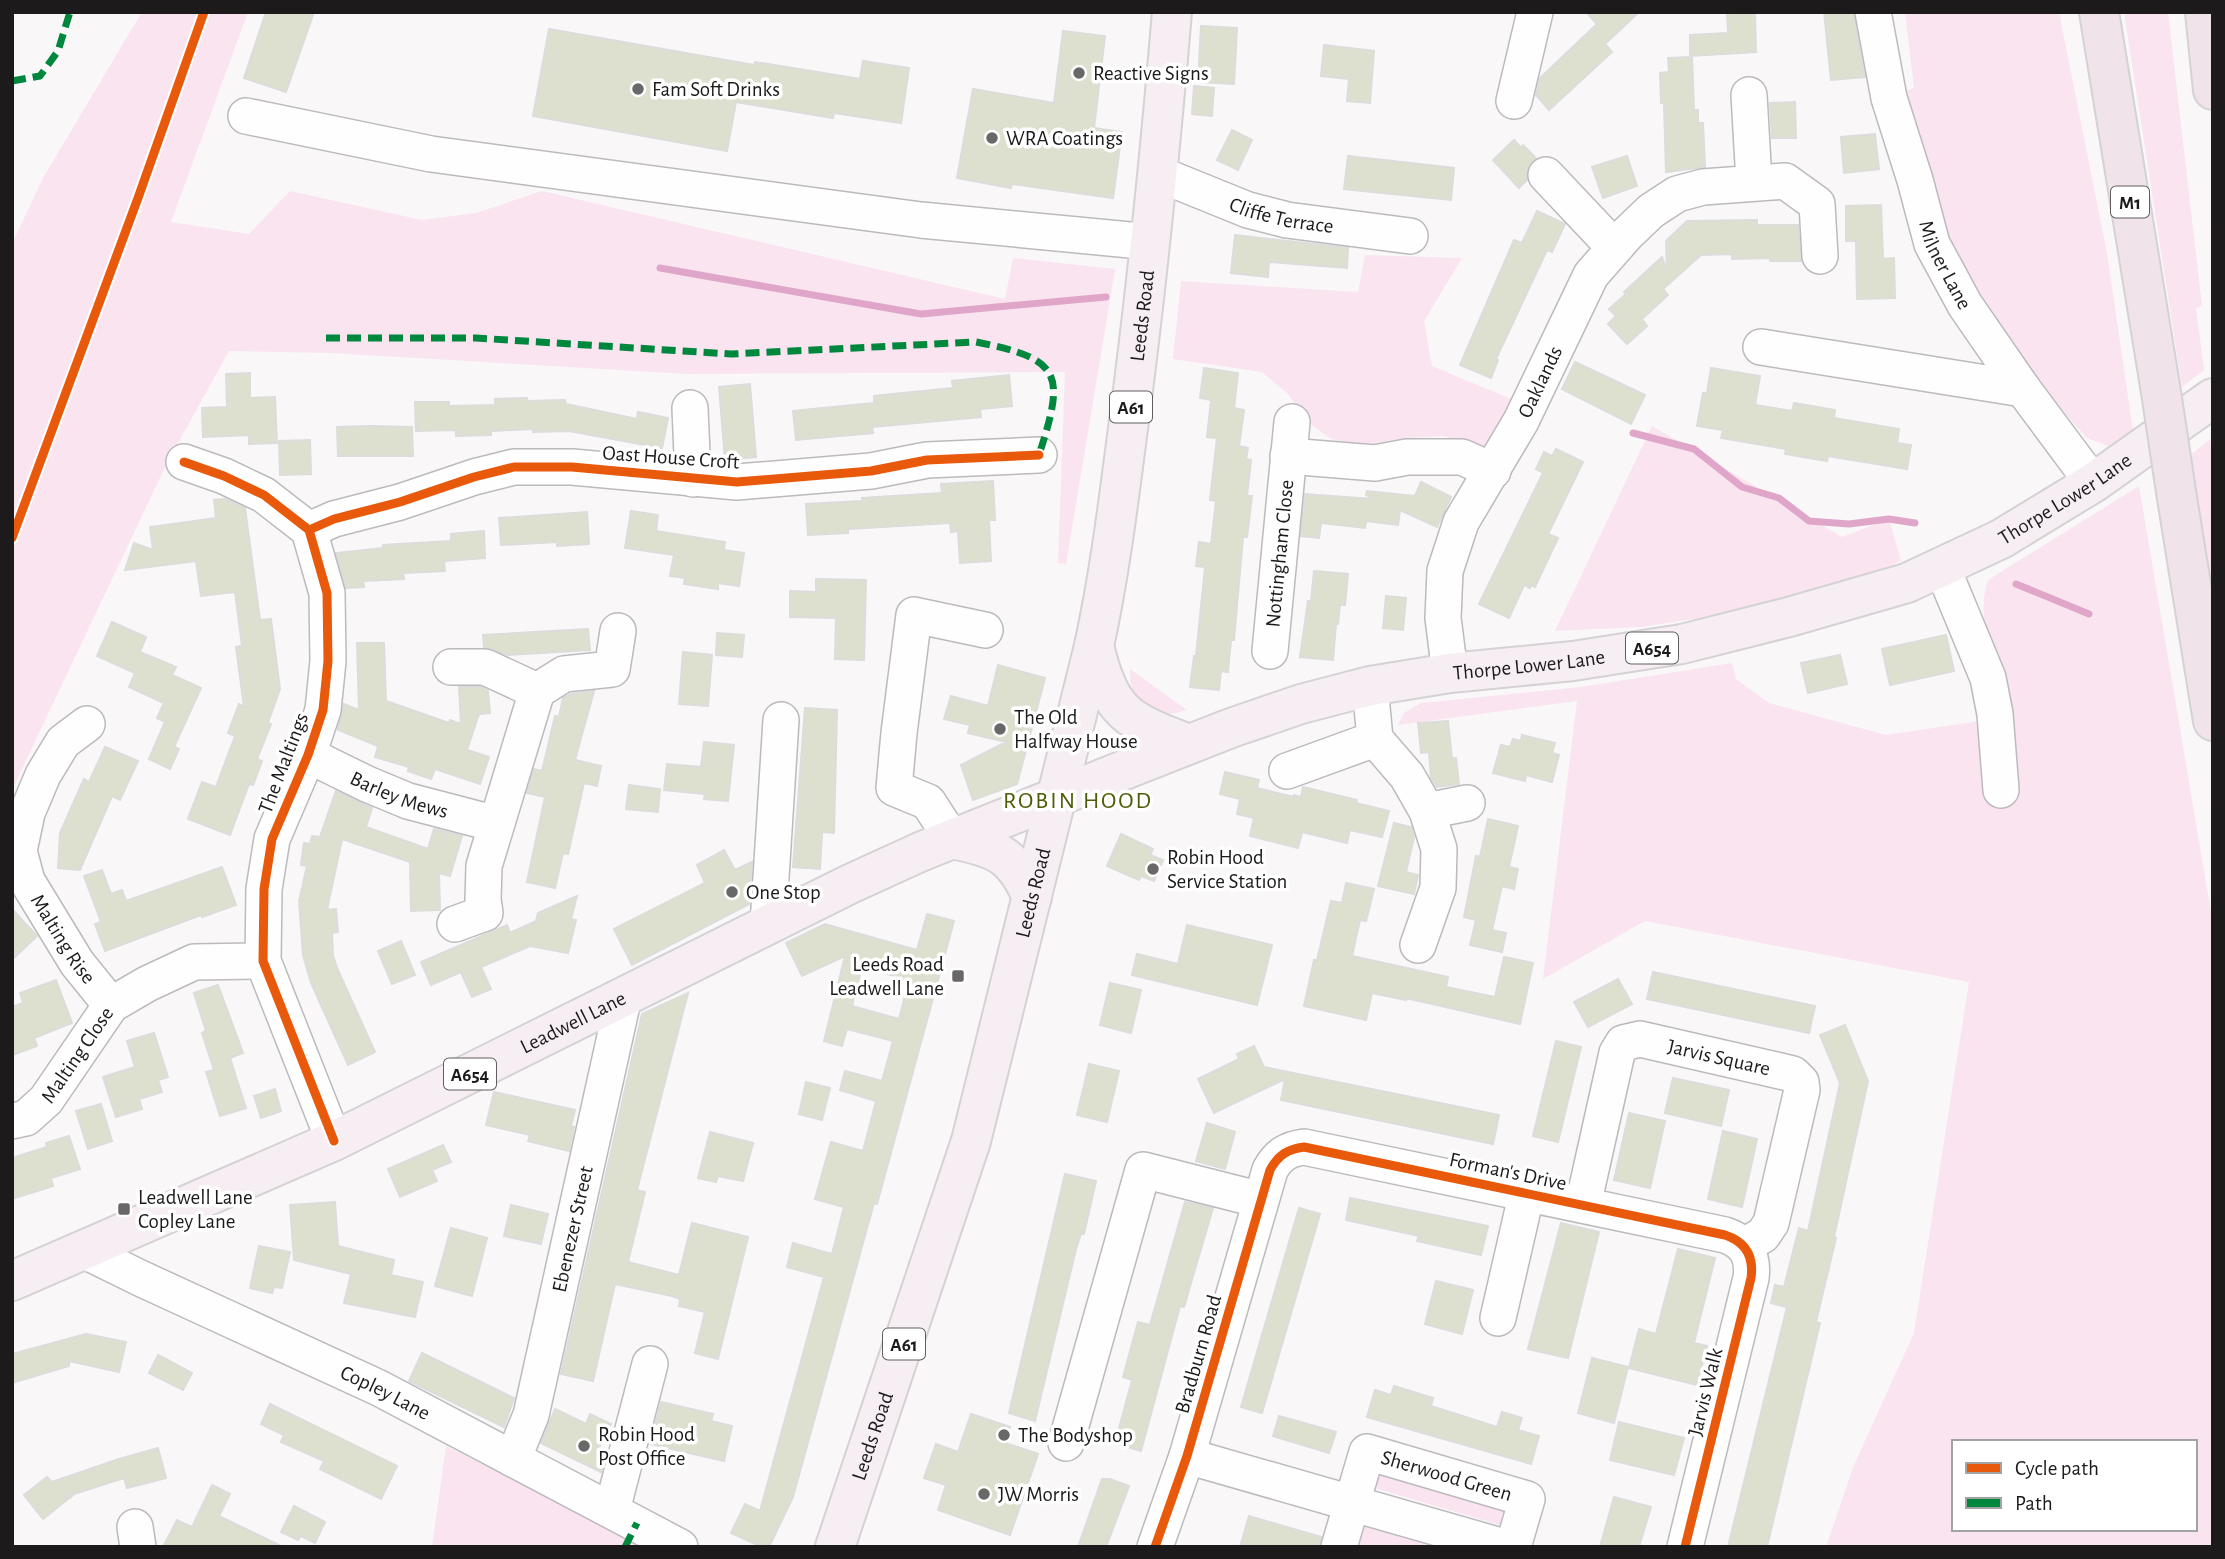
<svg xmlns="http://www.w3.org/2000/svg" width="2225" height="1559" viewBox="0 0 2225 1559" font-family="'Alegreya Sans',sans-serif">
<rect width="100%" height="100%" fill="#f9f7f8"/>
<path fill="#fae4f0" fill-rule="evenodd" d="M142,12H248L171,222L249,234L290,191L422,220L476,213L542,191L1005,299L1013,258L1115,269L1066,564L1058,563L1065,372L688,374L331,353L229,351L167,463L12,790V244L43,178Z
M1905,12H2059L2107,253L2133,431L2108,446L2087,438L2013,356L1957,272L1899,93L1914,88Z
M2124,12H2168L2202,306L2196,308L2204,370L2182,387Z
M1365,255L1462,258L1424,321L1432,366L1511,399L1486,447L1443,436L1406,438L1362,445L1331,439L1310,424L1287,393L1262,372L1173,359L1181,281L1358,292Z
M1652,426L1842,537L1889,519L1901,561L1828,590L1733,613L1641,627L1555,631Z
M2210,439L2213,461V628L2189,456Z
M2139,486L2213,924V1547H1826L1854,1465L1914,1333L1969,982L1645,921L1543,979L1577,701L1398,725L1404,713L1421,703L1581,687L1732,663L1736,679L1769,703L1886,735L2000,718C1997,679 1974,616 1988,580ZM1954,1442H2195V1529H1954Z
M1130,669L1187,710C1154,722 1128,703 1130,669Z
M446,1446L646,1547H432Z
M1375,1462L1517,1504L1510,1528L1368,1486Z
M1356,1524L1434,1547H1350Z"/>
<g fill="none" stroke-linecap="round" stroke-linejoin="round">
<path stroke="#e0a6ca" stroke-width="7" d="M660,268L921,314L1106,297
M1633,433L1694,449L1742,487L1779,498L1809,521L1849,524L1889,519L1915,523
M2016,584L2089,614"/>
</g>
<path fill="#dee0cf" stroke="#dcdcdb" stroke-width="2" fill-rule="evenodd" d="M266,12H314L286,92L244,78Z
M1586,12H1639L1605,44L1612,52L1549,110L1536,95L1540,78L1597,24Z
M1731,12L1755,14L1756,52L1690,56V35L1728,33L1727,14Z
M1824,12H1853L1865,77L1831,80Z
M1201,26L1237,28L1234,84L1198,82Z
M549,29L754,65L755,62L860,79L863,61L909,68L901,123L834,113L833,118L736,102L727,151L533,116Z
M1063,31L1105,36L1094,128L1122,132L1113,198L1012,184L1011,188L957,178L973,89L1054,103Z
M1324,45L1374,51L1370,103L1347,101L1349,79L1321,76Z
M1692,57L1694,110H1698V123H1703L1705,167L1666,172L1664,103H1661L1660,73L1669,72L1668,58Z
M1194,86L1214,88L1212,116L1192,114Z
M1795,102L1796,138H1772L1770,103Z
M1232,130L1252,140L1238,170L1217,160Z
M1875,134L1879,169L1844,173L1841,137Z
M1514,140L1521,148L1523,145L1536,158L1527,169V180L1519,188L1493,160Z
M1348,156L1454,168L1451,200L1344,189Z
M1627,156L1637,186L1603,198L1592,167Z
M1881,205L1883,259L1894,258L1895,298L1857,299L1856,241H1846V206Z
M1537,211L1565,224L1552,252L1547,250L1496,359L1498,360L1491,378L1460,365L1514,240L1522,243Z
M1757,220V225H1798L1801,261H1770V258L1732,259V254L1701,255L1663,289L1668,295L1642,319L1647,326L1627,344L1608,324L1616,316L1609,309L1626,294L1624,292L1662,257L1667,271L1666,241L1687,221Z
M1235,235L1348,248L1347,268L1269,262L1268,277L1231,273Z
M1575,362L1645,395L1631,424L1562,389Z
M1204,368L1238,373L1234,408L1244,410L1239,446L1248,448L1246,459L1251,460L1247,496H1252L1247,537H1243L1234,640H1231L1228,672L1221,671L1219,690L1190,687L1194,656H1196L1205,567L1196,566L1199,542L1211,544L1216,501L1210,500L1217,438L1207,437L1211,400L1200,398Z
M1711,368L1760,376L1755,405L1792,411L1794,403L1835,410L1834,418L1899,429L1897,443L1911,445L1907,469L1828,456L1827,461L1785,454L1786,449L1721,438L1723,430L1697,426L1703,393H1707Z
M250,373V398L275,397L277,443L249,444V435L203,437L202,408L227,407L226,374Z
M1009,375L1012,406L980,409L981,417L872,427L873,433L796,440L793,411L874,403V396L953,388L952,381Z
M750,384L756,457L725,460L719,387Z
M527,398V401L565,400L566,404L637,419L638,412L668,418L662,448L569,431L533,432V429L491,431V435L456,436V430L416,431L415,402H449V406L495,405V399Z
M370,426L412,427L413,456H338L337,427Z
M310,440L311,474L280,475L279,441Z
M1556,449L1583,462L1548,534L1558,538L1535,587L1531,585L1530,588L1524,585L1509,618L1479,604L1543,473L1536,469L1544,452L1552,456Z
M993,481L995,520H989L991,561L960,563L958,531L951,532L950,523L848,529V533L808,535L806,504L862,501V498L942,493L941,484Z
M1421,482L1451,497L1437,527L1400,510L1398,525L1366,521L1365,528L1321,523L1319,538L1301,536L1305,494L1373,499L1366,495L1367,491L1415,496Z
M225,499L245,508L260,620L271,619L280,689L268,723L271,724L257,759L262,761L253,785L249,784L230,835L188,819L202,782L216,787L235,736L228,733L239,704L244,707L236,647L242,646L235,592L201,596L196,561L125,570L134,543L153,550L150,527L216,518L214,500Z
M631,511L658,515L656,531L725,542L724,550L744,553L739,586L718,583V589L684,584L685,578L670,576L674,555L625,548Z
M587,512L589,544L557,546V542L501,545L499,518Z
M484,531L485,558L444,561L445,571L403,573L404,579L363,581L364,587L346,588L336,553L383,548V545L451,541V534Z
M1314,571L1348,574L1345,605H1340L1338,624H1336L1333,660L1300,657L1308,601H1311Z
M816,579L866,580L864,660L835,659L836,618L790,617V591L816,592Z
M1386,596L1406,598L1403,630L1383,628Z
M112,622L146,637L140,652L176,667L172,675L201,688L174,747L179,749L170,769L149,759L165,722L157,718L164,703L129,687L135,673L97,656Z
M588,629L590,650L508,655L484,647L483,635Z
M717,633L744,635L742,657L716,655Z
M1946,635L1954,671L1890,685L1882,649Z
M357,643H384L386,701L449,723L450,720L461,724L459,687H481L488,691L490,713L479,714L467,750L489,757L480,784L435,769L431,779L408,771L409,767L375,757L378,746L338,730L344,704L359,710Z
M683,652L712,655L708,706L679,704Z
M1840,655L1847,684L1808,693L1801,663Z
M998,665L1045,678L1017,784L973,800L961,765L1006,742L968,733L970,725L944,719L951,696L988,706Z
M594,691L575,760L601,766L597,786L584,783L568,854L563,853L555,888L527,882L545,797L527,793L534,769L542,771L555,716L559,717L563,698L571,694Z
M805,708L837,710L834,833L822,832L820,869L793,867Z
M1448,721L1452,758H1456L1459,784L1437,787L1431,778L1429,752L1421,753L1418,723Z
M1522,735L1555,743L1552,753L1559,755L1552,782L1526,775L1525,781L1493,773L1501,745L1510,747L1513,739L1521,741Z
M704,742L734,745L728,801L704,799L705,794L664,790L667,764L701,767Z
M105,747L138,761L120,800L112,796L80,870L58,868L60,833L84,779L89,782Z
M1225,772L1259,780L1257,788L1294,797V795L1301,797L1303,787L1357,800L1356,803L1389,811L1382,837L1350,830L1347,843L1302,832L1298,848L1250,836L1254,818L1237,814L1240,799L1220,794Z
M629,785L660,789L658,812L626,809Z
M336,791L372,808L366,827L428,849L434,829L462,836L450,876L439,873L440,910L411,911L410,862L342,839L327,910L336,909L338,932L332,933L333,955L337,968L375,1052L348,1065L311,983L303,955L299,901L307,866L301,865L304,843L310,844L312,836L320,837Z
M1488,819L1518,826L1509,867L1518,869L1514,889L1502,886L1492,930L1506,933L1502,952L1470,945L1476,920L1464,917L1476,856L1480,857Z
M1394,823L1411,827L1414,838L1406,872L1418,875L1414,894L1378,886Z
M1121,834L1153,849L1150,855L1163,860L1154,881L1141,876L1139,880L1107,866Z
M724,850L735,870L752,862L749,904L632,965L614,929L705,883L697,865Z
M222,867L236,905L202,917L201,915L105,951L95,924L101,922L84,876L102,870L111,894L122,890L126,901Z
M1346,883L1374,889L1366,921L1360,920L1352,956L1448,977L1446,987L1495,997L1504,957L1533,963L1520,1024L1406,998V1000L1372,993L1366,1020L1304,1006L1314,960H1317L1331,901L1342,903Z
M577,896L571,919L576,920L568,953L530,946L481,967L491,989L472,997L461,972L431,985L421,962L507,925L510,933L536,921L538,913Z
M12,909L37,936L12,960Z
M927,914L954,921L877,1204L874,1203L793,1497L769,1547H762L731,1533L745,1504L760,1511L824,1277L787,1267L793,1243L832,1254L844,1207L815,1199L831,1142L863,1151L876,1101L840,1090L845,1071L882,1081L893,1041L847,1029L842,1046L824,1041L845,956L802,976L786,943L825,924L917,950ZM862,967L909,980L899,1019L852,1006Z
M1187,925L1272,945L1257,1005L1132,975L1137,954L1178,964Z
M401,941L415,975L392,984L378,951Z
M1653,972L1815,1006L1809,1033L1647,999Z
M1618,979L1632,1004L1588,1027L1574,1002Z
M56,980L72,1023L34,1038L37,1046L12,1055V1007L23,1003L20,993Z
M1110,983L1141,990L1131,1033L1100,1025Z
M218,985L243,1053L230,1058L246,1108L220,1116L206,1072L214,1070L202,1033L206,1031L194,993Z
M688,993L637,1190L645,1192L628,1262L679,1275L692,1223L748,1237L718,1359L695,1353L705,1312L679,1306L680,1299L672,1296L615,1284L593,1381L561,1374L642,1014Z
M1845,1025L1868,1081L1834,1237L1836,1238L1816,1322L1820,1323L1767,1547H1728L1787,1307L1771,1303L1775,1285L1784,1287L1799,1228L1808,1231L1840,1083L1820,1035Z
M154,1033L168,1077L158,1080L162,1092L139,1099L142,1109L116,1117L103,1077L135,1067L127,1041Z
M1556,1041L1581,1047L1558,1142L1533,1136Z
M1254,1046L1264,1067L1499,1115L1493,1144L1281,1100L1285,1079L1214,1113L1198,1079L1239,1059L1237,1054Z
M1089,1064L1119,1071L1107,1122L1077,1115Z
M1673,1078L1729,1090L1721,1126L1665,1113Z
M806,1082L830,1088L822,1120L799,1114Z
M275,1089L281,1111L261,1118L254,1096Z
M494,1092L575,1110L571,1126L574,1127L569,1151L528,1141L530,1135L486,1125Z
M101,1104L112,1141L88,1149L76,1111Z
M1629,1113L1665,1121L1650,1188L1614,1180Z
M1207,1123L1235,1132L1225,1169L1196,1161Z
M1723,1131L1757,1139L1742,1207L1708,1199Z
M710,1132L753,1143L743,1181L718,1176L716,1182L698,1178Z
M69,1136L80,1169L51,1178L53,1186L12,1199V1158L47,1147L46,1143Z
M443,1145L451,1162L432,1170L437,1181L400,1197L388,1169Z
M1065,1174L1096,1181L1084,1234H1081L1076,1249L1035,1421L1009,1413Z
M1350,1198L1488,1226L1481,1255L1417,1241L1419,1236L1346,1220Z
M335,1202L338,1246L394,1260L391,1275L423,1282L415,1317L344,1303L351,1274L294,1260L290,1205Z
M1185,1202L1213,1208L1184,1307L1180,1306L1141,1451L1115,1443L1132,1380L1123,1377L1138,1322L1150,1325Z
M511,1205L548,1214L541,1244L504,1236Z
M1299,1208L1320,1214L1262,1413L1241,1407Z
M1561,1223L1599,1232L1568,1358L1528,1349Z
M451,1228L487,1238L472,1296L435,1286Z
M259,1246L290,1252L282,1288L274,1287L272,1293L250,1288Z
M1678,1249L1715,1258L1694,1343L1707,1346L1697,1385L1629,1368L1639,1329L1656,1334Z
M1436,1281L1473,1290L1462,1334L1425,1324Z
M86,1334L126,1342L119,1372L69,1361V1366L12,1383V1354Z
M422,1353L514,1398L504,1427L409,1381Z
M158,1355L192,1373L183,1390L149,1373Z
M1592,1358L1628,1367L1614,1423L1578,1413Z
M1394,1386L1433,1398L1431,1406L1497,1427L1502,1412L1522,1418L1518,1430L1539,1436L1531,1464L1367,1417L1375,1390L1391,1395Z
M661,1402L713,1414L711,1421L732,1426L724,1461L650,1444Z
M270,1404L397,1466L381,1499L320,1469L324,1461L281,1442L284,1435L261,1424Z
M555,1409L586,1424L590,1414L611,1424L598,1450L606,1454L601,1472L541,1443Z
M971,1414L1010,1427L1005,1443L1038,1454L1010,1535L938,1510L946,1485L924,1478L936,1444L958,1452Z
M1279,1416L1336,1432L1329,1453L1273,1436Z
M1619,1422L1684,1438L1674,1475L1610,1460Z
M158,1448L166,1478L127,1488L124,1478L74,1494L70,1498L63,1495L68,1499L43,1519L24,1495L47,1477L52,1482L119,1459Z
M1102,1479H1110L1129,1486L1106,1547H1078Z
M212,1485L230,1494L219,1516L283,1547H163L177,1520L192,1527Z
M1614,1497L1651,1507L1639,1547H1600Z
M294,1506L325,1522L315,1543L301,1536L298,1540L281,1532Z
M1249,1516L1321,1537L1319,1547H1240Z"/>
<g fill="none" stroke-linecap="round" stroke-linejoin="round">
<defs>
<g id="minor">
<path id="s1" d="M1873,12L1889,98L1915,180L1932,244L1965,305L2023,389L2093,483"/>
<path d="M1749,95L1754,182"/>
<path d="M1514,101L1535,12"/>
<path d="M246,116L431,154L921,220L1151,242"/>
<path id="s2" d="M1159,174L1248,210L1287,220L1410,236"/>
<path d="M1546,175L1613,246"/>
<path d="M1761,347L2023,389"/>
<path d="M690,408L693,479"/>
<path d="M1288,456L1375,463L1407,457H1462L1493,471"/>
<path d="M184,462L224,476L264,495L309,530L327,593L328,661L323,710L308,755L272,839L264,889L263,961L334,1141"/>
<path d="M309,530L334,519L400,502L474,477L514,467H572L737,482L871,471L927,460L1039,455"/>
<path d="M1942,567L1988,678L1995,714L2001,790"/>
<path id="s3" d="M1270,651L1292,422"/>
<path d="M451,667H485L537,691"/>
<path id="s4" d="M1450,673L1443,618L1445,571L1461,522L1521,421L1591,275L1627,234L1651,211L1677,194L1703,187L1785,181L1817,204L1820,256"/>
<path d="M1370,686L1375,739L1407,776L1427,811L1439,849L1438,888L1418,945"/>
<path d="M537,691L564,674L612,669L618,631"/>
<path id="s5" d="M87,724L63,742L43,775L27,813L19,851L27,881L77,963L111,1005"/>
<path id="s6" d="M308,755L367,784L408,801L496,824"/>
<path d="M1287,771L1375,739"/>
<path d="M1427,811L1467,803"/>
<path d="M952,839L928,802L894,788L899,733L914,615L985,630"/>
<path d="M455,924L485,913L483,900L484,866L537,691"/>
<path d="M768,925L781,720"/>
<path id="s7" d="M12,1121L26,1118L46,1100L111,1005L147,984L194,962L263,961"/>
<path id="s8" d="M1583,1205L1617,1053L1623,1043L1640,1039L1793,1074L1801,1082L1802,1090L1771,1223L1763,1235L1744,1246"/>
<path id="s9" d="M85,1251L140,1278L379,1388L680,1547"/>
<path d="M1498,1318L1527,1192"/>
<path d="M1066,1443L1143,1170L1261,1200"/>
<path d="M1187,1456L1504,1547"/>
<path id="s10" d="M513,1459L531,1415L624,996"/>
<path d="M612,1510L650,1364"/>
<path d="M135,1527L138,1547"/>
<path d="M1155,1547L1187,1456L1270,1170C1278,1155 1288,1149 1304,1147L1725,1235C1746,1242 1754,1257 1751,1278L1685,1547"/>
<path id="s11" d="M1339,1547L1367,1452L1527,1499L1513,1547"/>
</g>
<g id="major">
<path d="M1094,646C1111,714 1126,720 1189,744"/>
<path d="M952,839C997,848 1013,854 1032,897"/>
<path id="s12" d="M12,1281L334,1141L850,884L920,852L1119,772L1231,728L1301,704L1370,686L1450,673L1573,661L1682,644L1789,617L1907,583L2001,539L2093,483L2213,398"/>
<path id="s13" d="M835,1547L971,1141L1094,646C1109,577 1118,506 1127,436C1146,295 1160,154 1172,12"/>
</g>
<path id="highway" d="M2099,12L2161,392
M2205,12L2213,90
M2177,498L2213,721"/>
</defs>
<use href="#minor" stroke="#bcbabc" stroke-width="38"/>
<use href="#major" stroke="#d4d2d4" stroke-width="42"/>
<use href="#highway" stroke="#d4d2d4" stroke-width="42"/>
<use href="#minor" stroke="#fefefe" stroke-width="35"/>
<use href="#major" stroke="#f6eef3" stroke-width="38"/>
<use href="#highway" stroke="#f0e3ea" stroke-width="38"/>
<defs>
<path id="highway-bridge" d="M2161,392L2177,498"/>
</defs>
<use href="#highway-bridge" stroke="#d4d2d4" stroke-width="42" stroke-linecap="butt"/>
<use href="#highway-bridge" stroke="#f0e3ea" stroke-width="38"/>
<path stroke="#00873e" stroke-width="7" stroke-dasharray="14 7" stroke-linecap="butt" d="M12,81L40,76L58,51L70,12
M326,338H476L731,354L976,342C1063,359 1065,374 1039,455
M625,1547L637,1523"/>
<defs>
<path id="cycleway" d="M184,462L224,476L264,495L309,530L327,593L328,661L323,710L308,755L272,839L264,889L263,961L334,1141
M309,530L334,519L400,502L474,477L514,467H572L737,482L871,471L927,460L1039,455
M12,538L138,198L204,12
M1155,1547L1187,1456L1270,1170C1278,1155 1288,1149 1304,1147L1725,1235C1746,1242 1754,1257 1751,1278L1685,1547"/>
</defs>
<use href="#cycleway" stroke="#fff" stroke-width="13"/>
<use href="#cycleway" stroke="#e8590c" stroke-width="9"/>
</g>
<g fill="#696768" stroke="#fff" stroke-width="2.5">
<circle cx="1079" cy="73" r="7"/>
<circle cx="638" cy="89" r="7"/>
<circle cx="992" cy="138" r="7"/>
<circle cx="1000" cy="729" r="7"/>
<circle cx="1153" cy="869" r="7"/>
<circle cx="732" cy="892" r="7"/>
<rect x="951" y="969" width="14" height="14" rx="3.5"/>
<rect x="117" y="1202" width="14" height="14" rx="3.5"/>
<circle cx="1004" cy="1435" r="7"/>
<circle cx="584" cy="1446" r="7"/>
<circle cx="984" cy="1494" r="7"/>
</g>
<g text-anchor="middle" stroke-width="7" stroke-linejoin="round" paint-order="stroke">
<g fill="#fff" stroke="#605f5f" stroke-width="2">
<rect x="2111" y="186.5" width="38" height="31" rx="5"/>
<rect x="1110" y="391.5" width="42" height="31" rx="5"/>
<rect x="1626" y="632.5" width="52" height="31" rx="5"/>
<rect x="444" y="1058.5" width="52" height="31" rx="5"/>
<rect x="883" y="1328.5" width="42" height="31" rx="5"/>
</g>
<g font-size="19" font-weight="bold" fill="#1c1a1b">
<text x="2130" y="209">M1</text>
<text x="1131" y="414">A61</text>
<text x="1652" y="655">A654</text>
<text x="470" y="1081">A654</text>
<text x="904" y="1351">A61</text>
</g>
<g font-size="21" fill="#1c1a1b" stroke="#fff" text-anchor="start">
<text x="1093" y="80">Reactive Signs</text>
<text x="652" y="96">Fam Soft Drinks</text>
<text x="1006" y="145">WRA Coatings</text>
<text x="1014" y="724">The Old<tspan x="1014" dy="24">Halfway House</tspan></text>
<text x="1167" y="864">Robin Hood<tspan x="1167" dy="24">Service Station</tspan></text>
<text x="746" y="899">One Stop</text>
<text x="944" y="971" text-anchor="end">Leeds Road<tspan x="944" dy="24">Leadwell Lane</tspan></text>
<text x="138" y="1204">Leadwell Lane<tspan x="138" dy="24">Copley Lane</tspan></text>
<text x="598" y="1441">Robin Hood<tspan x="598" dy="24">Post Office</tspan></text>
<text x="1018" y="1442">The Bodyshop</text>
<text x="998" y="1501">JW Morris</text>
</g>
<g font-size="21" fill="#1c1a1b" stroke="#fff">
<text dy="7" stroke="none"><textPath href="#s2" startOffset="130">Cliffe Terrace</textPath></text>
<text dy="7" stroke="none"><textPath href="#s1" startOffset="264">Milner Lane</textPath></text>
<text dy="7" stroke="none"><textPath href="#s13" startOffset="1272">Leeds Road</textPath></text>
<text dy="7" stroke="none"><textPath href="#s4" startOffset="315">Oaklands</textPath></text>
<text transform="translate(671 457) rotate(4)" y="7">Oast House Croft</text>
<text dy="7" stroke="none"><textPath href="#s12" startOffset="2212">Thorpe Lower Lane</textPath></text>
<text dy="7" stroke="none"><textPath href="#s3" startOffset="98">Nottingham Close</textPath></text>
<text dy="7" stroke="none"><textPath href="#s12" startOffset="1645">Thorpe Lower Lane</textPath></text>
<text transform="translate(283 763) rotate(-69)" y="7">The Maltings</text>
<text dy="7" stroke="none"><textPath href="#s6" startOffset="100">Barley Mews</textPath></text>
<text dy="7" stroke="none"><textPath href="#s13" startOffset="684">Leeds Road</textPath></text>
<text dy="7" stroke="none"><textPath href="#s5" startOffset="248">Malting Rise</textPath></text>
<text dy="7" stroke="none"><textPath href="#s12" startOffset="618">Leadwell Lane</textPath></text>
<text dy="7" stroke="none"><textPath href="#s7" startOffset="96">Malting Close</textPath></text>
<text dy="7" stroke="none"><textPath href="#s8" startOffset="266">Jarvis Square</textPath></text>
<text transform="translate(1508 1171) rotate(12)" y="7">Forman's Drive</text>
<text dy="7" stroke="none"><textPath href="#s10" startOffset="238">Ebenezer Street</textPath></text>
<text transform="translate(1198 1354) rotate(-74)" y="7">Bradburn Road</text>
<text transform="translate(1705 1392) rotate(-76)" y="7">Jarvis Walk</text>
<text dy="7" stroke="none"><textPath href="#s9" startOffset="332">Copley Lane</textPath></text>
<text dy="7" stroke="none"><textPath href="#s13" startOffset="117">Leeds Road</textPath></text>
<text dy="7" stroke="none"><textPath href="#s11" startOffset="182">Sherwood Green</textPath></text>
</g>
<g font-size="24" letter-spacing="2" fill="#515c08" stroke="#fff">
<text x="1078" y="808">ROBIN HOOD</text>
</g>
</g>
<rect width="2225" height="1559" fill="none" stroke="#1c1a1b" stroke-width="28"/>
<rect x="1952" y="1440" width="245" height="91" fill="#ffffff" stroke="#a4a3a4" stroke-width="2"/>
<rect x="1966" y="1463" width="35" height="10" fill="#e8590c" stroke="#a4a3a4" stroke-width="2"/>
<text x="2015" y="1475" font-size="21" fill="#1c1a1b">Cycle path</text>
<rect x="1966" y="1498" width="35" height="10" fill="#00873e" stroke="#a4a3a4" stroke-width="2"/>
<text x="2015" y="1510" font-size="21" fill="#1c1a1b">Path</text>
</svg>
